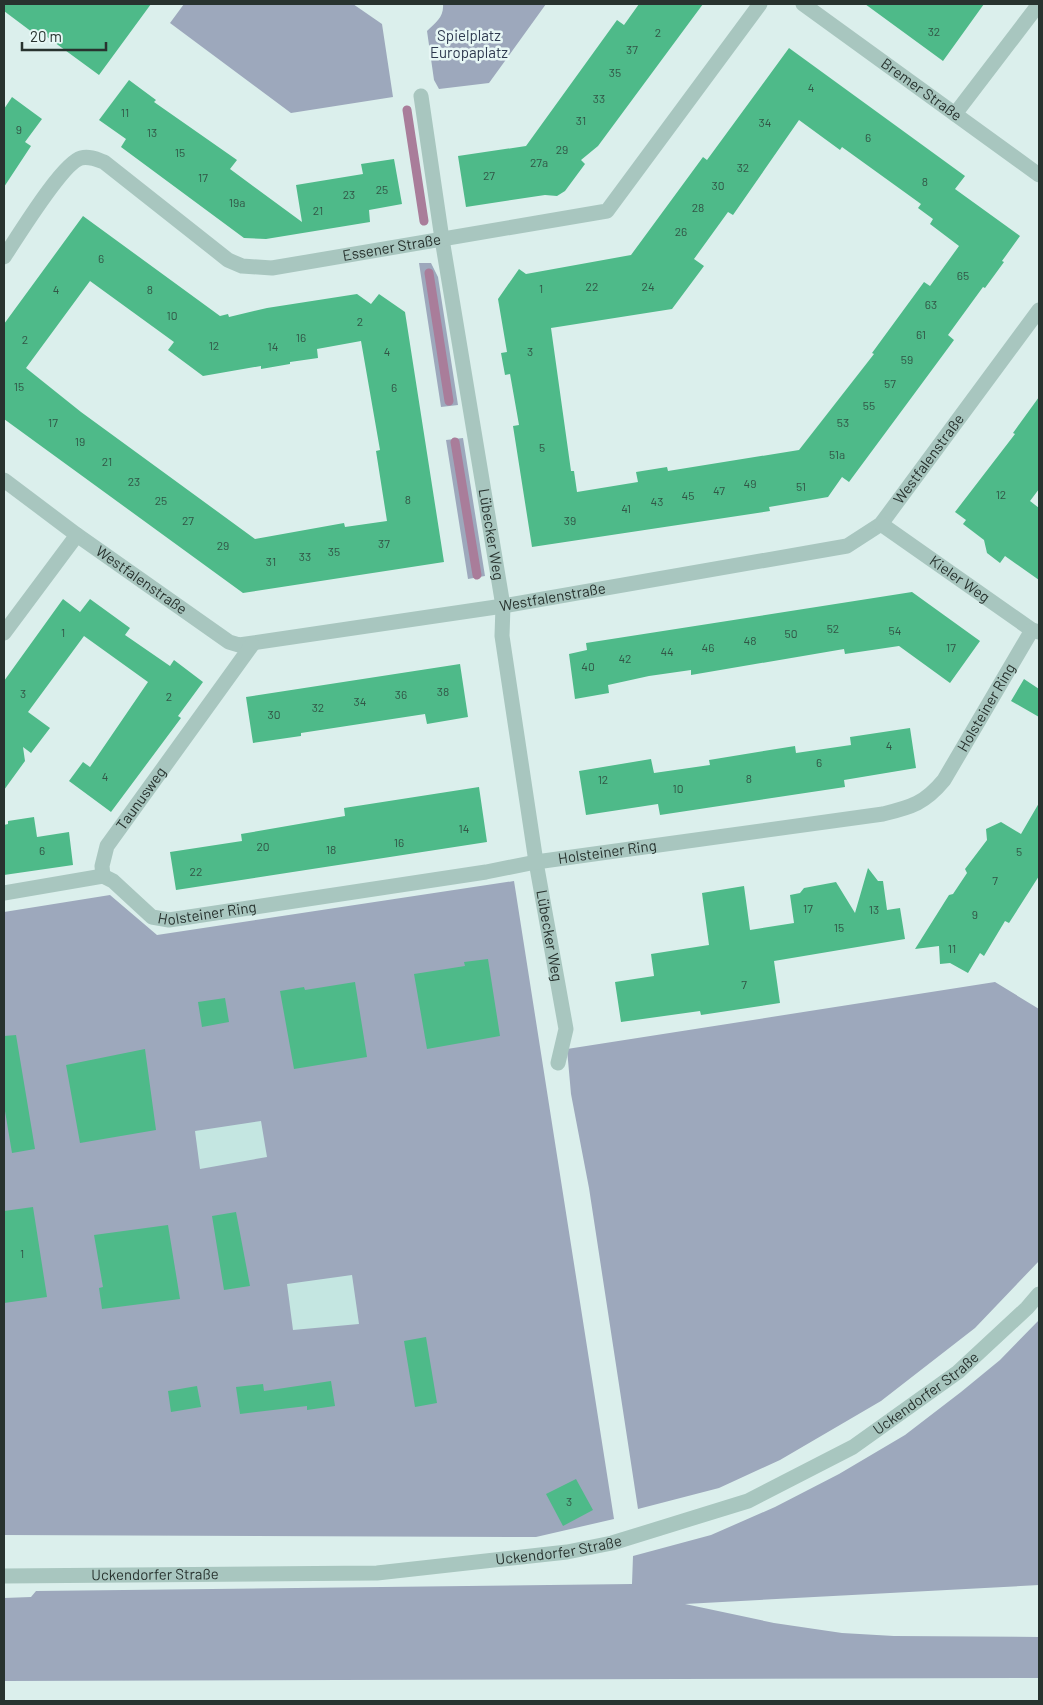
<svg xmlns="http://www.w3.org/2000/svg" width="1043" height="1705" viewBox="0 0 1043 1705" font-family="Barlow,sans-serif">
<rect width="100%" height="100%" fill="#dbefec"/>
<path fill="#9da8bc" d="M184,4H353L382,24L393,97L291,113L170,23Z
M443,4H546L489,83L439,89L434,80L427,31C436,22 444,17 443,4Z
M419,263H431L438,277L458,405L441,407Z
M463,438L485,576L468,579L446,440Z
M514,881L614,1519L536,1537L4,1535V912L110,895L157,935Z
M995,982L1039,1009V1261L975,1328L881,1401L780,1460L719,1488L638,1509L589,1188L571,1094L567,1049Z
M1039,1320V1585L685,1604L774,1623L842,1633L894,1636L1039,1637V1678L4,1681V1598L31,1597L36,1591L632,1584L633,1556L711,1535L775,1507L839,1474L905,1435L961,1392L1000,1360Z"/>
<path fill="#c4e6e1" d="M261,1121L267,1157L200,1169L195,1131Z
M352,1275L359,1324L293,1330L287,1284Z"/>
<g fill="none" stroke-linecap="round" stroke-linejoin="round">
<path stroke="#a97d9a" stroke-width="9" d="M407,110L424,221
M429,273L449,401
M455,442L477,575"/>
</g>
<path fill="#4eba89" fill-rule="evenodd" d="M4,4H151L99,75L43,34L40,38L4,11Z
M639,4H703L598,146L581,160L585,164L565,191L557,196L545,195L466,207L458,156L526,146L617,20L624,25Z
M865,4H984L943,61Z
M789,48L965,176L955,189L1020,236L1002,261L1004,262L985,288L983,287L948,335L954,340L906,405L849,482L842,477L828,497L769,507L770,511L532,547L513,426L519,425L510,374L505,375L501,353L507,352L498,299L519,269L526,274L631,255L703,157L707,160ZM799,120L840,150L842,147L921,204L918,208L933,219L930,224L959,246L930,286L924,282L872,353L874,354L799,450L668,471L667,467L636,472L638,482L577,492L574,471H571L551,328L672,309L704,266L694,259L728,212L733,215Z
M129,80L156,100L154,102L237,160L230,169L302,222L296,185L363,174L361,164L394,159L402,204L369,210L370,222L266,239L244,238L121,147L126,139L99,120Z
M12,97L42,119L25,142L31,146L4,187V109Z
M83,216L220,316L228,314L229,317L267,308L357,294L371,304L379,294L405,312L444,562L243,593L4,419V324ZM90,281L174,342L168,350L203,376L261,366V369L290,364V362L318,358L317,349L361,341L380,450L376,451L387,521L345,527L344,523L255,539L81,412L26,368Z
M1039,397V489L1030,501L1039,508V580L1005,556L1000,563L987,553L984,540L963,524L966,520L955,512L1015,434L1013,433Z
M912,592L980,641L950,683L899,646L845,654L844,649L691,675V670L649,676L608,685L609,693L575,699L569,654L587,650L586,643Z
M63,599L80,612L90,599L130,628L125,635L170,666L174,660L203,682L178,716L181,718L111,812L69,781L83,762L90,767L148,682L84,636L28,712L50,728L31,753L23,747L25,761L4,790V681Z
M460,664L468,717L427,724L425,714L301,733V736L253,743L246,697Z
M1024,679L1039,689V717L1011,701Z
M910,728L916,768L844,780L845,787L660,815L658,804L586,815L579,771L651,759L654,773L710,765L709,760L795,746L796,753L851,745L850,737Z
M479,787L487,842L176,890L170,852L242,841L241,834L345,816L344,808Z
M1039,803V876L1009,923L1005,921L984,956L980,953L968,973L950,963L940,964L939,946L915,949L949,895L953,894L967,873L965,869L987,840L986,829L1001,822L1021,834Z
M34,817L37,837L69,832L73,865L4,875V825L8,824V821Z
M868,868L878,881H883L887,910L900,908L905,939L774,961L780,1003L701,1015L700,1011L621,1022L615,982L654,976L651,954L709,945L702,893L744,886L750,930L794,923L790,895L800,893L804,888L836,882L855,913Z
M488,959L500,1036L427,1049L414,974L465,966L464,962Z
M355,982L367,1057L294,1069L280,991L304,987L305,990Z
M225,998L229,1022L202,1027L198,1002Z
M16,1035L35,1149L12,1153L4,1105V1036Z
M145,1049L156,1130L80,1143L66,1065Z
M33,1207L47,1297L4,1303V1211Z
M236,1212L250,1286L224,1290L212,1216Z
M168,1225L180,1299L102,1309L99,1288L103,1287L94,1235Z
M426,1337L437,1403L415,1407L404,1341Z
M331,1381L335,1406L307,1410V1406L240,1414L236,1387L263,1384L264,1391Z
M197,1386L201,1407L171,1412L168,1391Z
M576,1479L593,1510L563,1526L546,1494Z"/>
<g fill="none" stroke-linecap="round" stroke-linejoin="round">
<g stroke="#a8c6bf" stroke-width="15">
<path id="s1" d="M803,4L1039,175"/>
<path id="s2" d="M421,96L442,239L503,606L502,636L536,862L566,1029L558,1063"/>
<path d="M955,114L1039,4"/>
<path id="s3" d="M4,257C17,238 62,163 81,158C89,156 96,159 104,162L228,260L242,266L272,268L607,211L760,4"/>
<path id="s4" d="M4,480L77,535L229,642L239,645L503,606L847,546L881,524L1039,310"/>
<path id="s5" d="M881,524L1032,630L1039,632"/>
<path d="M4,633L77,535"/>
<path id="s6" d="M103,876L113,881L152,917L169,920L486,872L536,862L883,814C912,807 925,803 944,780L1032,630"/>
<path id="s7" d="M103,876L102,866L107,846L252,645"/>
<path d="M4,893L103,876"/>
<path id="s8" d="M4,1576L377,1573L567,1552L612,1543L748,1501L853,1447L958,1372L1027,1308L1039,1294"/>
</g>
</g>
<g text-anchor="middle" stroke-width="5" stroke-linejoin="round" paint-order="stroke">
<g font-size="12" fill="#325546">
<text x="934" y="36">32</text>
<text x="658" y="37">2</text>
<text x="632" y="54">37</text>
<text x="615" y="77">35</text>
<text x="811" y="92">4</text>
<text x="599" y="103">33</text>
<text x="125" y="117">11</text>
<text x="581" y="125">31</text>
<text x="765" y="127">34</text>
<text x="19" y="134">9</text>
<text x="152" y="137">13</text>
<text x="868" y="142">6</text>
<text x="562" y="154">29</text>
<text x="180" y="157">15</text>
<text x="539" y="167">27a</text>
<text x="743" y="172">32</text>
<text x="489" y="180">27</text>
<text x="203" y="182">17</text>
<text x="925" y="186">8</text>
<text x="718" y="190">30</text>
<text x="382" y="194">25</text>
<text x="349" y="199">23</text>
<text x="237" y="207">19a</text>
<text x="698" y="212">28</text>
<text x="318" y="215">21</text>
<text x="681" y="236">26</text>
<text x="101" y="263">6</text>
<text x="963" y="280">65</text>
<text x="592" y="291">22</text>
<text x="648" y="291">24</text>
<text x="541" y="293">1</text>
<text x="56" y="294">4</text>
<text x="150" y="294">8</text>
<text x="931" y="309">63</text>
<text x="172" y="320">10</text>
<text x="360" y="326">2</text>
<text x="921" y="339">61</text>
<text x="301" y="342">16</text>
<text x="25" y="344">2</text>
<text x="214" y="350">12</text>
<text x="273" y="351">14</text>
<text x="387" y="356">4</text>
<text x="530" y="356">3</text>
<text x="907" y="364">59</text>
<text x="890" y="388">57</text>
<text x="19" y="391">15</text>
<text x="394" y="392">6</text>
<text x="869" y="410">55</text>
<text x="53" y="427">17</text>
<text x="843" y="427">53</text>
<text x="80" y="446">19</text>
<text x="542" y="452">5</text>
<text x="837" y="459">51a</text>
<text x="107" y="466">21</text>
<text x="134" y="486">23</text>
<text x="750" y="488">49</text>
<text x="801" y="491">51</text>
<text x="719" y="495">47</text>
<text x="1001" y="499">12</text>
<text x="688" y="500">45</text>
<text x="408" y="504">8</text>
<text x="161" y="505">25</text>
<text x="657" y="506">43</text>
<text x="626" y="513">41</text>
<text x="188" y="525">27</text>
<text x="570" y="525">39</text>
<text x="384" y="548">37</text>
<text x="223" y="550">29</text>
<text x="334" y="556">35</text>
<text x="305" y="561">33</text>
<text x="271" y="566">31</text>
<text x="833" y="633">52</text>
<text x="895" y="635">54</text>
<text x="63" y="637">1</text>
<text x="791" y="638">50</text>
<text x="750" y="645">48</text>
<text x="708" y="652">46</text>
<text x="951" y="652">17</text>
<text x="667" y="656">44</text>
<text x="625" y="663">42</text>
<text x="588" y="671">40</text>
<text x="443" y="696">38</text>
<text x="23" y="698">3</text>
<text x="401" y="699">36</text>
<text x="169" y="701">2</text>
<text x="360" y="706">34</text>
<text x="318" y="712">32</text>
<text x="274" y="719">30</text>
<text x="889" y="750">4</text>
<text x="819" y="767">6</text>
<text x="105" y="781">4</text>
<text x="749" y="783">8</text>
<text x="603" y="784">12</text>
<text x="678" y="793">10</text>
<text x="464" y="833">14</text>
<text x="399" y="847">16</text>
<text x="263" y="851">20</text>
<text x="331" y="854">18</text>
<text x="42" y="855">6</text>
<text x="1019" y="856">5</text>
<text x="196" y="876">22</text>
<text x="995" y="885">7</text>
<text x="808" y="913">17</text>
<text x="874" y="914">13</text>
<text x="975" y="919">9</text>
<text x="839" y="932">15</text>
<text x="952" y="953">11</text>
<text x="744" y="989">7</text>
<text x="22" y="1258">1</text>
<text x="569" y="1506">3</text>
</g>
<g font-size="15" fill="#2e394f" stroke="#e7f7f5">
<text x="469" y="41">Spielplatz<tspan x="469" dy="17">Europaplatz</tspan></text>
</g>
<g font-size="15" fill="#28332f" stroke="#e7f7f5">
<text dy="5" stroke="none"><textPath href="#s1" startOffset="146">Bremer Straße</textPath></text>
<text dy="5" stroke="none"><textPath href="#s3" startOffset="475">Essener Straße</textPath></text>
<text dy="5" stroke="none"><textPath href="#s4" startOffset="1025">Westfalenstraße</textPath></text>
<text dy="5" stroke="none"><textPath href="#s2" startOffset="444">Lübecker Weg</textPath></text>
<text dy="5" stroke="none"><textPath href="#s5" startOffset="96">Kieler Weg</textPath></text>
<text dy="5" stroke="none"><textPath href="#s4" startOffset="170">Westfalenstraße</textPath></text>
<text dy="5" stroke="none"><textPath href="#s4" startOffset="605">Westfalenstraße</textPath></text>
<text dy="5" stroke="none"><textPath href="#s6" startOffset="959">Holsteiner Ring</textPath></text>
<text dy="5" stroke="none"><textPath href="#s7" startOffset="89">Taunusweg</textPath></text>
<text dy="5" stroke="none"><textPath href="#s6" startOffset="525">Holsteiner Ring</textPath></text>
<text dy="5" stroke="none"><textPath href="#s6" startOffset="120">Holsteiner Ring</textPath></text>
<text dy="5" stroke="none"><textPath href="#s2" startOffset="850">Lübecker Weg</textPath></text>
<text dy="5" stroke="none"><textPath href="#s8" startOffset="961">Uckendorfer Straße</textPath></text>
<text dy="5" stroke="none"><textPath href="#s8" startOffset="556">Uckendorfer Straße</textPath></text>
<text dy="5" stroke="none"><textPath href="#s8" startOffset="151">Uckendorfer Straße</textPath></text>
</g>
</g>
<rect width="1043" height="1705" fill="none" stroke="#28332f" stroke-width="10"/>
<path d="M22 42v8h84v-8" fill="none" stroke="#28332f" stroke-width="2.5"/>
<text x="30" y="42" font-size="15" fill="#28332f" stroke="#e7f7f5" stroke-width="4" paint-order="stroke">20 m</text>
</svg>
